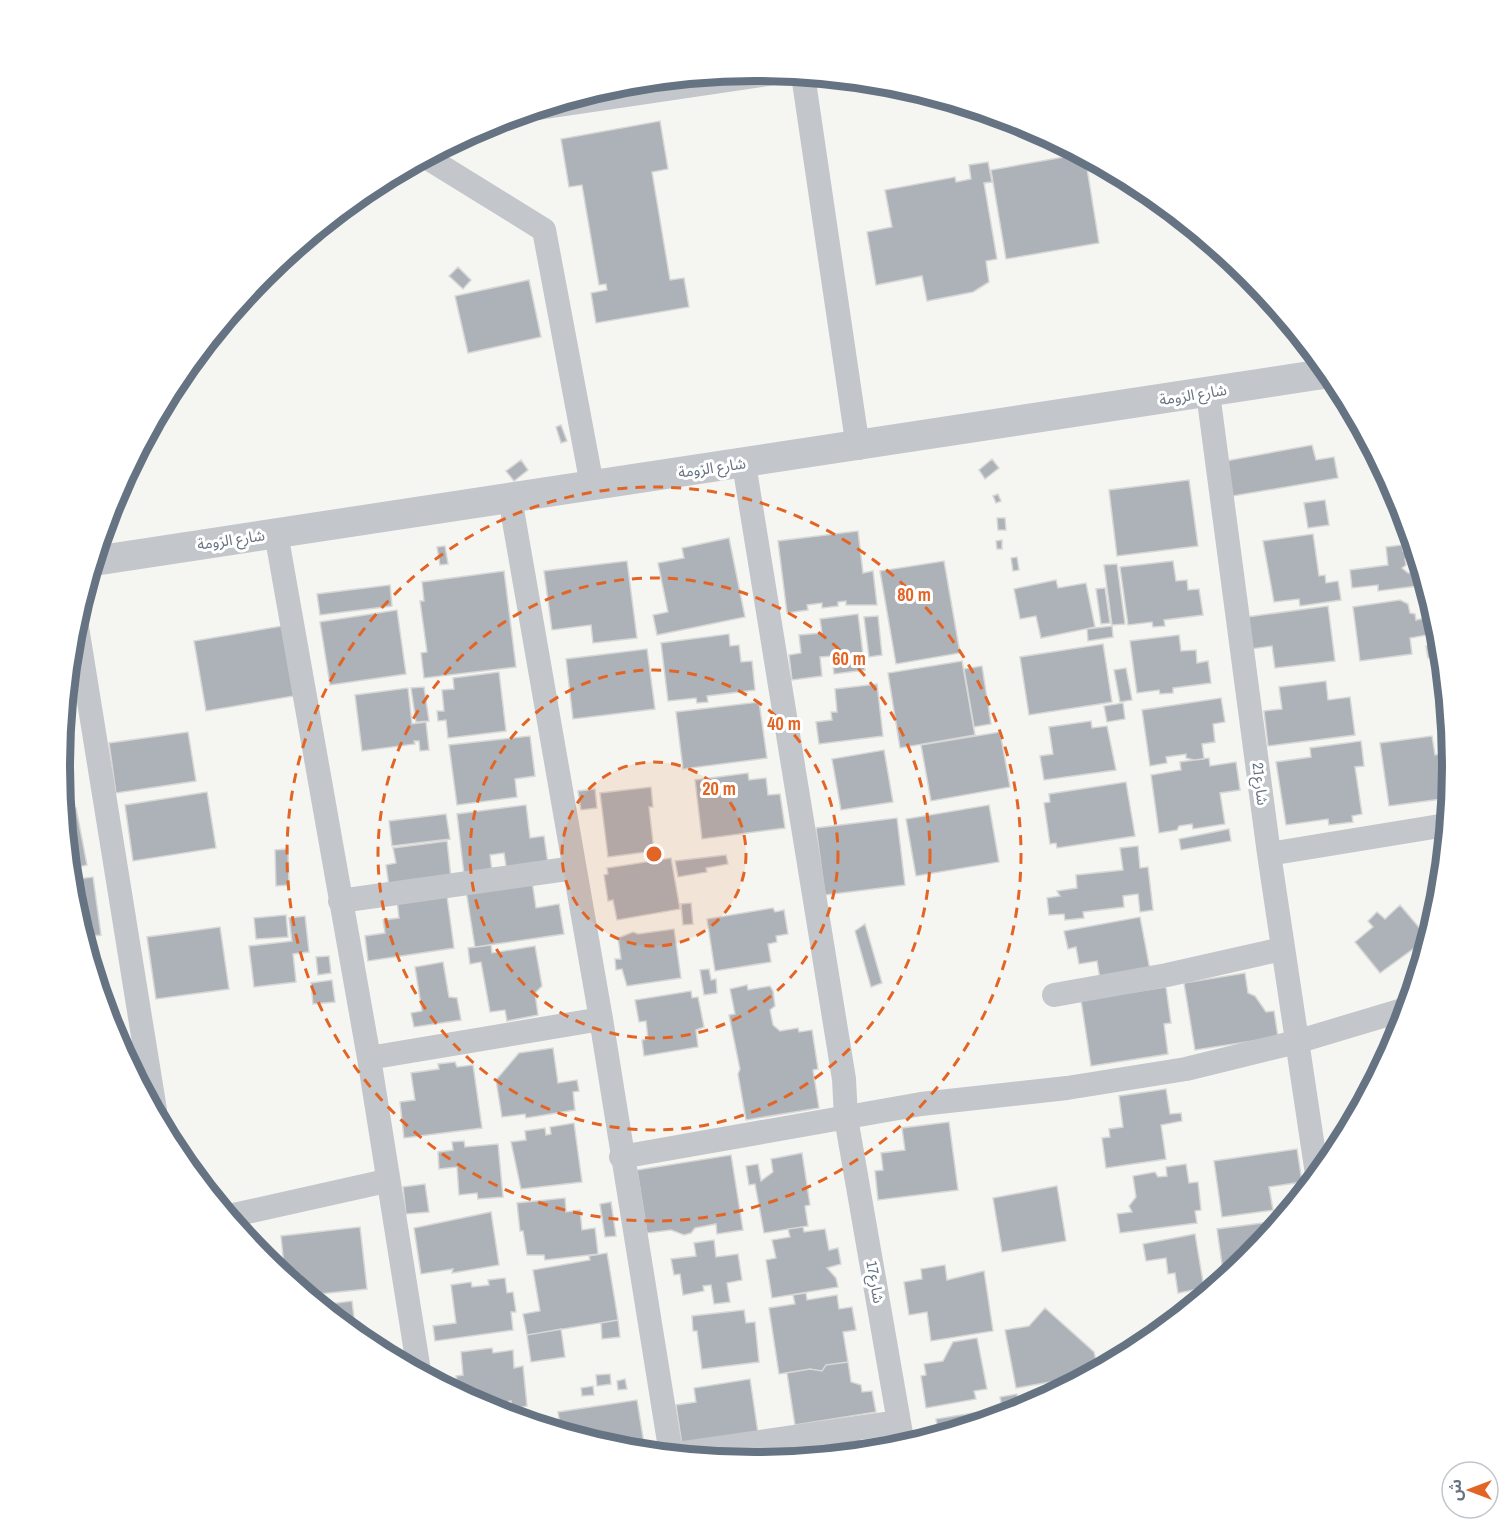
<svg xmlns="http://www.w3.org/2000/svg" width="1512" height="1532" viewBox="0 0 1512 1532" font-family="'Archivo Narrow','Noto Sans Arabic',sans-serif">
<rect width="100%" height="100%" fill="#f5f6f2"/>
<path fill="#acb2b8" stroke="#d7d7d5" stroke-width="1.5" d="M660,121L668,169L652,172L670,280L684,278L689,307L596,323L591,293L607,290L606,284L599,285L582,185L569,187L561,139Z
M1081,154L1085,156L1099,243L1006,259L991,170Z
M988,162L992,182L984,183L997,259L986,261L989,282L973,292L927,301L922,276L876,285L867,232L892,227L885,190L955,177L956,182L971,179L969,165Z
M458,267L471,280L463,289L449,276Z
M529,280L541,337L468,353L455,296Z
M561,425L567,441L561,443L556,427Z
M1312,445L1316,460L1334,457L1338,478L1227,497L1220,462Z
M992,459L999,468L985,479L979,470Z
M521,460L528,470L514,481L506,471Z
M1189,480L1198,546L1117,556L1109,490Z
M998,494L1001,501L996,503L993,496Z
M1325,500L1329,525L1308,528L1304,503Z
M997,518H1005L1006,530H998Z
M858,531L863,573L873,571L877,605H846V601L838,602V606L822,608V603L807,605L808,610L787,613L778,541Z
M1313,534L1319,576L1325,575L1326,583L1338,581L1341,600L1300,606L1299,599L1274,602L1263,541Z
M729,538L745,617L657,635L653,615L668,612L658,563L684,558L682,548Z
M1002,540V549H997L996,541Z
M1402,545L1403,551L1414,550L1416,557L1405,559L1406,565L1402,568L1408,573L1421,572L1425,585L1378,591V585L1352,588L1350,570L1388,565L1386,547Z
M445,546L448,564L440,565L437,547Z
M1017,557L1019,570L1013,571L1011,558Z
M627,561L637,638L593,643L591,625L552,630L544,571Z
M944,561L960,653L896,664L880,571Z
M1173,561L1176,581L1187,580L1188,590L1199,589L1203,615L1164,620L1165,626L1153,627L1152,622L1128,625L1120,567Z
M1117,564L1125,624L1112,625L1104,565Z
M504,571L516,667L424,678L421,653L427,652L420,601H424L422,582Z
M1056,580L1058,588L1086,583L1095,627L1041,638L1036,616L1020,619L1014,589Z
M390,585L392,606L320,615L317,594Z
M1105,588L1110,623L1101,624L1096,589Z
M1400,600L1408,604L1410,613L1415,614L1416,620L1434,616L1438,633L1410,638L1412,654L1360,661L1353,607Z
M1328,606L1335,661L1275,668L1272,646L1251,649L1247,617Z
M397,610L406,674L330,685L320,622Z
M858,614L865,670L834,674L832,656L820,657L822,676L792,680L789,655L801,653L799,635L822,633L820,619Z
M878,616L882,655L869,657L864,617Z
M282,626L294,696L206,711L194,641Z
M1112,626L1113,637L1088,641L1087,629Z
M729,634L730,646L739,645L741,662L752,661L755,690L707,696L708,702L697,703L696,698L668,701L661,643Z
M1179,635L1181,651L1196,650L1197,663L1208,661L1211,683L1173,688V693L1160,694L1159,690L1137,693L1130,641Z
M1103,644L1112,702L1029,715L1020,657Z
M1437,644L1440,656L1428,658L1426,646Z
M647,649L655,709L573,719L566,659Z
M962,661L975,735L900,748L888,673Z
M982,666L991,724L974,727L964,669Z
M1126,668L1132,700L1120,702L1114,670Z
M499,672L506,731L448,738L446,720L438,721L437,711H444L442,690L454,689L453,678Z
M1326,681L1328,700L1350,697L1355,735L1268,746L1264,711L1282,709L1279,687Z
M877,684L883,736L819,744L816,722L832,720L831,712H837L835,689Z
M424,687L429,721L416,722L411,688Z
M408,688L412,724L426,722L429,750L420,751L419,741H414L415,744L362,751L355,695Z
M1221,698L1225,722L1213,724L1215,742L1202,744L1204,759L1194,760L1186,758V754L1166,757L1167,763L1150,766L1142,710Z
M759,702L767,758L683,769L676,712Z
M1123,703L1125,719L1107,722L1104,706Z
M1091,721L1092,728L1107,726L1116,770L1044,780L1040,756L1053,754L1049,727Z
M188,732L196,781L116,793L109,743Z
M1000,732L1010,787L931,801L921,745Z
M530,736L535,776L515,779L517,797L457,805L449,745Z
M1432,736L1435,755L1442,754L1444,768L1451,767L1449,798L1389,806L1380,743Z
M1361,741L1364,766L1355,767L1362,814L1352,816L1353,822L1329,825L1328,819L1286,825L1276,762L1311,757L1310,748Z
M884,750L893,802L841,810L832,759Z
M1209,758L1210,766L1236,762L1240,790L1220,793L1225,824L1193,829L1192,824L1179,826L1177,830L1159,833L1151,775L1181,770L1180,762Z
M748,773L749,780L766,778L768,795L780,794L785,828L702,839L695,780Z
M1126,782L1135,836L1057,848L1056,843L1050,844L1044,803L1050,802L1049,794Z
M651,787L653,807H649L654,851L608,857L600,793Z
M595,789L597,808L581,810L578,791Z
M207,792L216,848L133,861L125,805Z
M526,805L530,838L544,836L548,864L507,872L504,853L490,855L492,871L464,874L457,814Z
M989,805L999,862L916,876L906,819Z
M76,808L87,865L70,869L64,811Z
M446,814L450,839L392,846L389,821Z
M897,818L905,885L825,895L816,828Z
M1229,829L1231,841L1181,850L1179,839Z
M447,841L451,878L389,886L386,865L396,863L393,848Z
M1138,846L1140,868L1148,867L1153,910L1140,912L1138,894L1123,896L1124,907L1083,912L1084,918L1065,920L1064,914L1049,915L1047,898L1060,896L1057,891L1077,888L1076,875L1123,870L1120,848Z
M288,849L289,885L276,886L275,850Z
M726,855L728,864L706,868L707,872L678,877L675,861Z
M671,858L680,909L617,920L613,900L608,901L604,875L608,874L607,868Z
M93,877L101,935L84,937L73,901L71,880Z
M532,881L536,908L559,904L564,934L475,947L466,890Z
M446,889L454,948L368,961L365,936L385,933L383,920L399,918L397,900Z
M691,903L693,924L683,925L681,904Z
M1400,905L1428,938L1380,973L1355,942L1373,927L1368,921L1377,912L1385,919Z
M773,908L775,912L784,910L788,934L776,936L777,942L768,944L771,962L715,971L707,919Z
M286,915L288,937L256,939L254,918Z
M305,916L309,952L293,954L296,982L254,987L249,946L292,941L289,918Z
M1140,917L1150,970L1100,979L1097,961L1079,964L1076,947L1068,949L1064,931Z
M865,924L882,983L871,987L855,931Z
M220,927L229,989L156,999L147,937Z
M674,929L681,978L627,986L622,969L616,970L615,959H621L618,938L633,932L638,934Z
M491,945L492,953L535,946L542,986L535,993L538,1015L507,1021L505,1010L490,1012L481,962L470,964L468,948Z
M329,956L331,973L318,975L316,957Z
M443,962L449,997L457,998L461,1020L414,1027L411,1013L422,1011L415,967Z
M709,969L711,980L716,979L717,993L704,995L700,970Z
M1245,973L1248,993L1255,996L1266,1012L1274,1011L1278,1037L1195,1050L1184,983Z
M332,980L335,1002L313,1004L311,983Z
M747,985L748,990L770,986L773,991L775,1006L770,1010L773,1025L780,1031L798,1028L799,1032L812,1030L818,1069L813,1070L819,1108L746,1120L738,1074L740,1069L729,1015L735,1014L730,989Z
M1166,987L1171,1023L1164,1024L1168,1054L1091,1066L1081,1000Z
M691,991L692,998L698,997L704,1027L696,1030L698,1047L644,1056L642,1040L648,1039L646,1021L639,1022L635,1000Z
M1402,1023L1399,1033L1390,1049L1386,1026Z
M553,1048L558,1083L577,1080L579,1091L573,1092L575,1110L526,1118L525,1114L502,1117L496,1080L519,1053Z
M455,1062L457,1067L473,1065L482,1128L404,1138L400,1102L415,1100L411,1073L439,1069L438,1064Z
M1166,1089L1170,1114L1181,1113L1182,1121L1161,1125L1166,1159L1106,1168L1102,1138L1110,1137L1109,1129L1123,1127L1119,1096Z
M949,1122L958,1190L878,1200L875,1171L883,1170L881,1153L905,1150L902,1128Z
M574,1123L582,1182L521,1189L511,1142L526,1140L525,1131L545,1128L546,1135L551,1134L550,1127Z
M464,1141L465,1147L498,1144L503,1197L478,1199L477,1193L459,1195L457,1167L439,1169L438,1152L453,1150L452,1142Z
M1297,1149L1302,1182L1269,1187L1273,1210L1222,1217L1214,1161Z
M802,1153L810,1205L805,1206L808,1226L764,1233L755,1184L749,1185L746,1166L758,1164L761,1181L773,1172L771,1159Z
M731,1155L743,1230L717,1234L716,1224L695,1228L691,1233L684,1235L671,1230L647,1233L637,1170Z
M1186,1164L1189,1183L1198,1182L1201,1210L1195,1211L1197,1223L1120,1233L1117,1214L1132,1212L1129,1206L1136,1197L1133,1176L1155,1172L1158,1177L1167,1176L1166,1167Z
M425,1184L429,1212L406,1214L403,1187Z
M1057,1186L1066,1241L1002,1252L993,1198Z
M565,1198L566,1212L580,1210L582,1230L595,1228L598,1254L545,1260L544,1255H527L523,1231H520L517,1203Z
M611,1202L616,1236L605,1237L600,1204Z
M491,1212L499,1265L452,1273L453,1269L421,1274L414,1228Z
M1278,1221L1248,1258L1224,1278L1217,1229Z
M360,1227L367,1289L309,1295L285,1276L281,1236Z
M803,1227L804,1232L825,1229L829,1250L838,1248L841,1264L827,1268L836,1278L838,1287L772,1298L766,1260L776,1258L772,1240L790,1237L788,1229Z
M1195,1234L1204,1288L1178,1293L1175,1273L1168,1274L1166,1258L1146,1261L1143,1244Z
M714,1240L716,1257L738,1254L742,1280L727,1283L730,1302L714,1304L711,1285L703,1286L704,1291L683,1295L680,1274L674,1275L671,1259L696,1256L694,1243Z
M607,1253L618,1320L527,1335L523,1314L540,1311L533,1270L590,1260L589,1256Z
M945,1265L947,1280L984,1271L993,1331L931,1341L927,1312L909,1315L904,1282L922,1279L921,1269Z
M301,1275L303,1290L286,1276Z
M505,1278L507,1293L513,1292L516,1312H511L513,1330L435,1341L433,1326L456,1323L451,1285L471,1282L472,1287L489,1285L488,1280Z
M806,1293L807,1300L837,1295L839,1309L852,1307L856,1330L843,1332L848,1362L826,1365L822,1371L810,1369L779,1374L769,1308L795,1304L793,1295Z
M352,1301L356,1334L321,1305Z
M1045,1308L1094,1352L1098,1369L1084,1376L1016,1388L1005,1330L1029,1326Z
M744,1310L746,1323L755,1322L759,1362L702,1369L697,1331H693L692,1316Z
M618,1320L620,1337L602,1339L601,1323Z
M561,1329L565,1357L531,1362L527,1335Z
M977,1338L987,1389L974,1391L976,1399L926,1408L921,1376L926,1375L924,1364L943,1361L953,1342Z
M388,1342L389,1355L370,1345V1343Z
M492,1348L493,1353L513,1350L514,1368L523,1366L527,1406L512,1409L511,1401L483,1406L456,1391L459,1387L456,1376L463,1375L461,1352Z
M848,1362L851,1382L861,1385L862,1392L872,1391L876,1412L795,1425L787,1373L810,1369L822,1371L826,1365Z
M610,1374L611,1384L597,1386L596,1375Z
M625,1379L627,1389L618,1390L617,1381Z
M750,1379L758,1433L682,1445L676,1405L696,1402L694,1388Z
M593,1386L594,1395L582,1396L581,1388Z
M1061,1388L1031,1405L1029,1394Z
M1017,1394L1019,1408L1026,1407L1003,1413L1000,1397Z
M637,1400L645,1450L620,1449L561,1431L558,1412Z
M985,1411L987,1420L926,1438L925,1433L938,1431L936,1419Z
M860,1436L861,1447L882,1444L883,1449L799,1458L797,1444Z
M769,1444L771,1460L756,1462L702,1457Z"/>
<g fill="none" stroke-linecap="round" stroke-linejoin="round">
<path stroke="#c3c6ca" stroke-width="24" d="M803,75L858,448
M539,108L781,72
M426,157L544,230L592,485
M1208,393L1269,854L1317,1174
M744,464L844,1079L846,1118L903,1445
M510,498L601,1019L671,1454
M276,533L369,1058L419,1371
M76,621L155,1110
M1269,854L1446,825
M340,901L574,868
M1054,995L1167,975L1282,949
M369,1058L601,1019
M621,1157L921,1104L1067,1088L1186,1069L1296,1042L1406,1009
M229,1216L386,1181
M677,1454L899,1422"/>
<path stroke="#c3c6ca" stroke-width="30" d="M94,561C506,500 918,438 1330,373"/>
</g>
<circle cx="654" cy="854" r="92" fill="#e36525" fill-opacity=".12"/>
<g fill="none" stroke="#e36525" stroke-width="3" stroke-dasharray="10 8">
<circle cx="654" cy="854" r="92"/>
<circle cx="654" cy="854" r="184"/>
<circle cx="654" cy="854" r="276"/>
<circle cx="654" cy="854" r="367"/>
</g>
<g text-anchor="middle" stroke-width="6" stroke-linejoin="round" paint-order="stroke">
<g font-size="15" fill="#657383" stroke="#fff">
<text transform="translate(1193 395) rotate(-9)" y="5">شارع الزومة</text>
<text transform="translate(712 468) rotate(-8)" y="5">شارع الزومة</text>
<text transform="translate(231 540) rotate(-8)" y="5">شارع الزومة</text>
<text transform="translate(1260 784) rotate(83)" y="5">شارع21</text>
<text transform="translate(875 1282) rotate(80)" y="5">شارع17</text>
</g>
</g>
<path d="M0 0H1512V1532H0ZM755 81H757A685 685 0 0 1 1442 766V767A685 685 0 0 1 757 1452H755A685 685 0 0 1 70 767V766A685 685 0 0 1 755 81Z" fill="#fff" fill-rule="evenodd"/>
<path fill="none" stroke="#657383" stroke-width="8" d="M755 81H757A685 685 0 0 1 1442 766V767A685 685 0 0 1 757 1452H755A685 685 0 0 1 70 767V766A685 685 0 0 1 755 81Z"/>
<circle cx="654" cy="854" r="9" fill="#e36525" stroke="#fff" stroke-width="3"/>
<g font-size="18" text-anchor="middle" font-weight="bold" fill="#e36525" stroke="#fff" stroke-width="6" stroke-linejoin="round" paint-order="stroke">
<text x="914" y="601">80 m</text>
<text x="849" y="665">60 m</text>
<text x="784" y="730">40 m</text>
<text x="719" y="795">20 m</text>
</g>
<g transform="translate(1470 1490) rotate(270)"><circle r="28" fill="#ffffff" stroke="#c1c7cd" stroke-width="1.5"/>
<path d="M0-4.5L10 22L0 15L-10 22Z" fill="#e36525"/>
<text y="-9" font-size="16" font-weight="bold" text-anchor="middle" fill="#657383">ش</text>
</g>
</svg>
